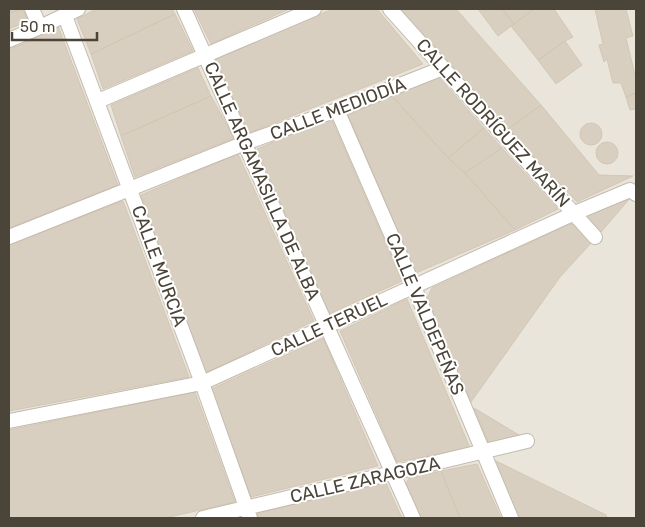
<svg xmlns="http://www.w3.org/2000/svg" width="645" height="527" viewBox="0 0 645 527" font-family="Rubik,sans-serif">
<rect width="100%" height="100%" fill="#f6f3ec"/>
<path fill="#eae5da" d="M9,9H636V518H9Z"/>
<path fill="#d8cfc1" stroke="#d3c7b4" d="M9,9H22L9,13Z
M23,9L28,21L9,29V13Z
M96,9H172L175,14L91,54L77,19Z
M194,9H289L211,44Z
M333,9H377L423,64L249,133L215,57Z
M399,9H456L541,105L508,129Z
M478,9H502L514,24L498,36Z
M502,9H534L514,24Z
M534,9H554L573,37L565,41L538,60L511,26Z
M595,9H626L633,36L626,38L636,79V93L626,97L621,83H613L607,59L604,62L599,45L603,44Z
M175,14L193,51L103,89L91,54Z
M58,26L118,185L9,228V49L23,44Z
M565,41L582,65L556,84L538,60Z
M198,68L211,96L121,136L111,105Z
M438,76L484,128L448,158L392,96Z
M636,93V109L630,110L626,97Z
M211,96L234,138L135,177L121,136Z
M392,96L448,158L465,173L515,230L416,273L348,115Z
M541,105L599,175L633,176L577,202L508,129Z
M331,118L402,281L329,314L257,149Z
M580 134a11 11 0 1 1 22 0a11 11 0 1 1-22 0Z
M484,128L502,148L465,173L448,158Z
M596 153a11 11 0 1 1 22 0a11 11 0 1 1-22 0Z
M502,148L558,209L515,230L465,173Z
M238,154L314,321L205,373L141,195Z
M631,197L601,232L586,216Z
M123,201L189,377L9,411V245Z
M570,224L578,226L592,242L560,277L471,402L426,300L432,288Z
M407,299L470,448L397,462L340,331Z
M323,338L378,466L251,497L211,389Z
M195,392L235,502L165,518H9V430Z
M474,408L519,435L489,444Z
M494,460L606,515L607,518H518Z
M477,464L501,518H460L441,471Z
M441,471L460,518H421L406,484L409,478Z
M385,481L402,518H258L256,514Z"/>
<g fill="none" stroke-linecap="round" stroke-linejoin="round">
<defs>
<path id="minor" d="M32,9L40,27
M184,9L413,518
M390,9L595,237
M65,16L202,383L250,518
M9,40L40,27L78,9
M98,101L314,9
M337,110L414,287L511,518
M9,237L245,143L337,110L443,68
M9,421L202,383L575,213L630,190L636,194
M203,518L527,441"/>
</defs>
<use href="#minor" stroke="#c2bbae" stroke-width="16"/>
<use href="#minor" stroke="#fff" stroke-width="14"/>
</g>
<g text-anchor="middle" stroke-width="4" stroke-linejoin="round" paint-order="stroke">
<g font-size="18" fill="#4b4439" stroke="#fff">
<text transform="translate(338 109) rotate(-21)" y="6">CALLE MEDIODÍA</text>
<text transform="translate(493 123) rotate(48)" y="6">CALLE RODRÍGUEZ MARÍN</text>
<text transform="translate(262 181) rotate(66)" y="6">CALLE ARGAMASILLA DE ALBA</text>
<text transform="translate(159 266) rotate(70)" y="6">CALLE MURCIA</text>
<text transform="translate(425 314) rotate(67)" y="6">CALLE VALDEPEÑAS</text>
<text transform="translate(329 325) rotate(-25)" y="6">CALLE TERUEL</text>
<text transform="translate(365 480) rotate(-13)" y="6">CALLE ZARAGOZA</text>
</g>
</g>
<rect width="645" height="527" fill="none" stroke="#4b4439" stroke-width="20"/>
<path d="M12 32v8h85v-8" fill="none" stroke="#4b4439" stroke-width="2.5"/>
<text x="20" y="32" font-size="15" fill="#4b4439" stroke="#ffffff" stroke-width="4" paint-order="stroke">50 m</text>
</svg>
